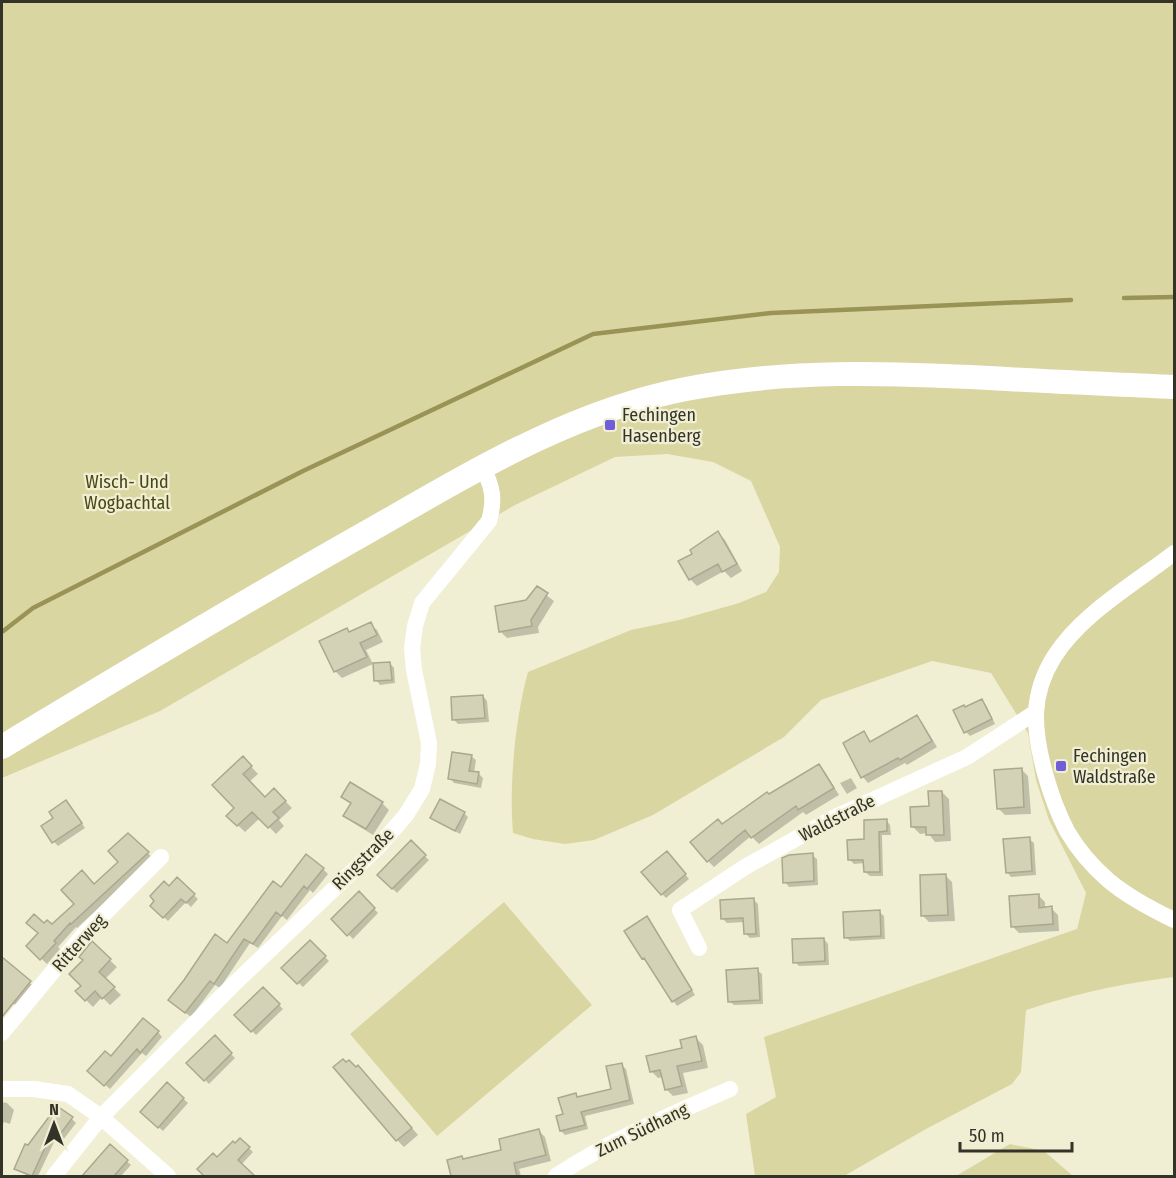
<svg xmlns="http://www.w3.org/2000/svg" width="1176" height="1178" viewBox="0 0 1176 1178" font-family="'Fira Sans Condensed',sans-serif">
<rect width="100%" height="100%" fill="#f1efd3"/>
<path fill="#dad6a2" d="M2,2H1174V977C1120,984 1078,993 1026,1010L1021,1072L1012,1084L926,1129L844,1176H755L746,1114L776,1097L764,1037L1077,929L1086,893L1049,820L1036,780L1028,733L991,673L932,661L821,700L784,737L653,815L594,840L565,844L533,839L513,833C509,785 515,719 528,672L631,630L679,620L739,603L766,592L779,572L780,547L751,481L713,462L667,454L615,457L515,505L160,711L2,778Z
M504,902L592,1005L437,1136L350,1034Z
M1010,1144L1044,1151L1073,1176H956Z"/>
<path fill="#0003" d="M718,533L725,540L742,571L731,578L724,571L697,586L690,579L694,554Z
M537,588L554,601L538,627L539,633L507,638L500,631L527,602Z
M370,624L377,630L383,642L366,650L373,664L342,678L335,671L350,633Z
M390,663L394,668L395,683L380,685L376,680Z
M483,696L487,701L489,722L458,724L454,720Z
M981,701L986,705L995,724L970,736L966,732V708Z
M917,717L922,722L937,747L907,765L905,763L868,783L863,777L864,733L872,743Z
M471,756L476,760L474,773L479,774L483,778L481,788L454,783L450,778Z
M243,758L258,774L249,782L265,799L274,790L292,808L279,820L284,826L276,834L260,818L245,832L228,816L236,808Z
M818,766L825,772L839,795L806,815L803,812L759,844L751,836L714,867L708,861L723,825Z
M1021,769L1028,776L1031,814L1005,815L998,808Z
M851,778L857,788L847,794L840,783Z
M942,792L949,799L951,841L935,842L928,833L920,834L913,827Z
M343,796L382,803L389,810L373,835L352,822L345,815L352,805Z
M70,806L85,828L58,846L54,842L55,819Z
M464,813L468,817L460,834L432,818Z
M886,820L890,825L891,835H882L883,876H870L865,872V863L854,864L849,859Z
M128,835L153,858L77,928L76,927L58,947L60,949L47,964L28,946L45,925L52,926L120,862Z
M1029,839L1034,843L1036,875L1011,877L1007,872Z
M411,843L429,860L397,893L379,875Z
M812,855L817,859L818,885L789,887L785,882Z
M671,857L689,879L666,898L662,894Z
M323,869L328,874L313,893L310,890L287,920L282,916L258,948L250,943L220,988L215,985L191,1017L175,1005L227,945L281,889Z
M945,875L952,882L955,921L929,922L922,915Z
M177,879L198,899L191,907L186,902L168,921L152,906Z
M359,893L378,913L353,939L333,919Z
M1038,895L1045,902V909L1051,908L1058,915L1059,931L1019,933L1012,926Z
M754,900L758,904L760,937L750,938L745,933V922L727,923L722,918Z
M879,912L884,916L885,939L850,941L846,937Z
M646,917L695,995L677,1006L626,931Z
M824,939L828,944L829,965L799,966L795,962Z
M310,942L329,961L303,987L283,968Z
M92,943L117,967L105,979L121,995L110,1005L102,997L93,1007L77,991L83,986L85,960Z
M2,960L37,989L20,1009L2,994Z
M757,970L762,974L763,1004L734,1005L729,1001Z
M263,989L283,1009L256,1035L236,1015Z
M158,1032L162,1037L146,1056L142,1053L110,1089L89,1071Z
M214,1037L235,1058L209,1084L188,1063Z
M696,1038L703,1045L708,1068L683,1073L688,1093L673,1096L666,1089L664,1077L658,1078L651,1071L684,1049Z
M621,1065L626,1069L634,1104L585,1116L588,1129L565,1135L561,1131L564,1115L576,1095L579,1098L613,1090Z
M365,1074L418,1135L404,1147L397,1140Z
M167,1084L188,1103L163,1131L146,1116Z
M2,1102L7,1103L14,1110L10,1124L4,1122L2,1127Z
M72,1119L76,1123L60,1144L55,1140L38,1176H28L16,1169L28,1147Z
M539,1131L545,1137L551,1161L519,1169L521,1176H452L448,1161L462,1157L464,1160L503,1151Z
M240,1140L253,1152L241,1165L253,1176H206L199,1169L218,1159Z
M110,1146L131,1165L121,1176H84Z"/>
<g fill="none" stroke-linecap="round" stroke-linejoin="round">
<path stroke="#999356" stroke-width="4.5" d="M1124,298L1174,297
M2,632L33,608L303,471L593,334L771,313L1071,300"/>
</g>
<path fill="#d4d2b6" stroke="#aaa88d" stroke-width="1.5" d="M718,531L737,564L722,572L718,564L689,580L678,561L692,554L690,550Z
M537,586L548,593L531,620L532,626L499,632L495,606L526,600Z
M371,622L377,635L360,643L367,657L334,672L319,641L347,628L349,632Z
M390,662L392,680L374,681L373,663Z
M483,695L485,718L452,720L451,697Z
M982,699L992,719L964,733L953,710L964,705L965,707Z
M917,715L932,741L900,760L898,758L861,778L843,743L864,731L870,742Z
M452,752L472,755L469,771L479,772L477,784L448,779Z
M243,756L252,766L243,774L265,797L274,788L286,801L273,812L279,818L268,828L252,812L237,826L226,816L234,808L212,785Z
M819,764L834,788L798,810L796,806L751,838L745,830L707,862L690,842L718,819L722,824L767,792L769,794Z
M1022,768L1024,807L997,809L994,770Z
M350,782L383,802L366,829L343,816L351,803L341,797Z
M928,791H942L944,835H926V827H911L910,807L929,806Z
M440,799L465,812L455,831L430,818Z
M66,800L82,823L52,843L41,826L53,818L49,812Z
M887,819V831L879,832L880,872H864L863,860H848L847,840L864,839V820Z
M128,833L149,852L71,924L70,923L54,941L56,943L40,960L26,946L38,933L26,923L34,914L44,923L47,920L52,924L74,904L61,890L82,870L94,884L118,862L108,851Z
M1030,837L1032,871L1006,873L1003,839Z
M411,840L426,855L392,889L377,875Z
M667,851L686,874L661,895L641,872Z
M813,853L814,881L783,883L782,858L789,855Z
M306,854L324,868L307,889L304,886L281,916L276,912L253,944L244,939L214,984L210,981L185,1013L168,1000L184,980L215,934L227,943L273,881L281,887Z
M946,874L948,915L921,916L920,875Z
M177,877L195,894L186,903L181,899L163,918L150,906L154,901L150,896L164,881L169,886Z
M359,891L375,908L347,936L331,919Z
M1039,894V908L1052,906L1053,924L1011,927L1009,896Z
M754,898L756,934H744L743,918L721,919L720,900Z
M880,910L881,936L844,938L843,912Z
M647,916L692,990L672,1002L644,958L642,959L624,931Z
M824,938L825,961L793,963L792,939Z
M310,940L326,956L297,984L281,968Z
M92,941L111,959L99,972L115,987L102,999L95,991L85,1001L75,991L81,986L69,974L83,960L79,957Z
M2,957L31,981L2,1017Z
M758,968L760,1000L728,1002L726,970Z
M263,987L280,1004L251,1032L234,1015Z
M143,1018L159,1031L140,1053L137,1049L104,1086L87,1071L105,1051L111,1056Z
M215,1035L232,1053L204,1081L186,1063Z
M696,1036L702,1061L677,1066L682,1086L665,1090L660,1070L650,1072L646,1056L682,1048L680,1040Z
M343,1059L346,1062L349,1060L356,1067L358,1065L412,1128L396,1141L333,1067Z
M622,1063L630,1100L581,1112L585,1125L560,1131L556,1116L563,1114L558,1098L576,1093L577,1097L611,1089L606,1066Z
M167,1082L184,1098L158,1128L140,1112Z
M57,1106L73,1117L55,1141L50,1137L32,1176L14,1169L25,1144L28,1145Z
M539,1129L546,1155L514,1163L517,1176H451L447,1160L462,1156L463,1159L501,1150L499,1139Z
M240,1138L250,1147L238,1160L255,1176H204L197,1169L213,1153L217,1157L233,1141L235,1143Z
M110,1144L128,1160L114,1176H82Z"/>
<g fill="none" stroke-linecap="round" stroke-linejoin="round">
<path stroke="#fff" stroke-width="16" d="M1174,553C1134,584 1081,614 1054,657C1044,673 1037,693 1036,713C1035,749 1051,800 1067,831C1077,848 1093,867 1108,880C1128,897 1151,909 1174,920
M699,948L680,910L745,867L833,818L967,757L1036,712
M2,1033L83,935L161,857
M2,1089H34L68,1094L101,1117L168,1176
M54,1176L101,1117L234,984L379,846L406,815L422,789L428,764L429,743L414,670L412,648L415,626L422,603L489,521C495,500 493,486 482,467
M556,1176C610,1140 670,1115 730,1089"/>
<path stroke="#fff" stroke-width="24" d="M2,747C123,674 245,601 369,531C469,474 571,411 686,389C790,369 886,373 990,378C1052,382 1113,384 1174,387"/>
</g>
<g fill="#6f5ed8" stroke="#f1efd3" stroke-width="2">
<rect x="604" y="419" width="12" height="12" rx="3"/>
<rect x="1055" y="760" width="12" height="12" rx="3"/>
</g>
<g text-anchor="middle" stroke-width="4.5" stroke-linejoin="round" paint-order="stroke">
<g font-size="18" fill="#343328" stroke="#f1efd3" text-anchor="start">
<text x="622" y="421">Fechingen<tspan x="622" dy="21">Hasenberg</tspan></text>
<text x="1073" y="762">Fechingen<tspan x="1073" dy="21">Waldstraße</tspan></text>
</g>
<g font-size="18" fill="#4b4616" stroke="#f1efd3">
<text x="127" y="488">Wisch- Und<tspan x="127" dy="21">Wogbachtal</tspan></text>
</g>
<g font-size="18" fill="#343328" stroke="#f1efd3">
<text transform="translate(837 818) rotate(-27)" y="6">Waldstraße</text>
<text transform="translate(363 859) rotate(-45)" y="6">Ringstraße</text>
<text transform="translate(79 943) rotate(-48)" y="6">Ritterweg</text>
<text transform="translate(642 1130) rotate(-26)" y="6">Zum Südhang</text>
</g>
</g>
<rect width="1176" height="1178" fill="none" stroke="#343328" stroke-width="6"/>
<g transform="translate(54 1124)" stroke="#f1efd3" stroke-width="4.5" paint-order="stroke">
<path d="M0-4.5L10 22L0 15L-10 22Z" fill="#343328"/>
<text y="-9" font-size="16" font-weight="bold" text-anchor="middle" fill="#343328">N</text>
</g>
<path d="M960 1142v9h112v-9" fill="none" stroke="#343328" stroke-width="3"/>
<text x="969" y="1142" font-size="18" fill="#343328" stroke="#f1efd3" stroke-width="4.5" paint-order="stroke">50 m</text>
</svg>
